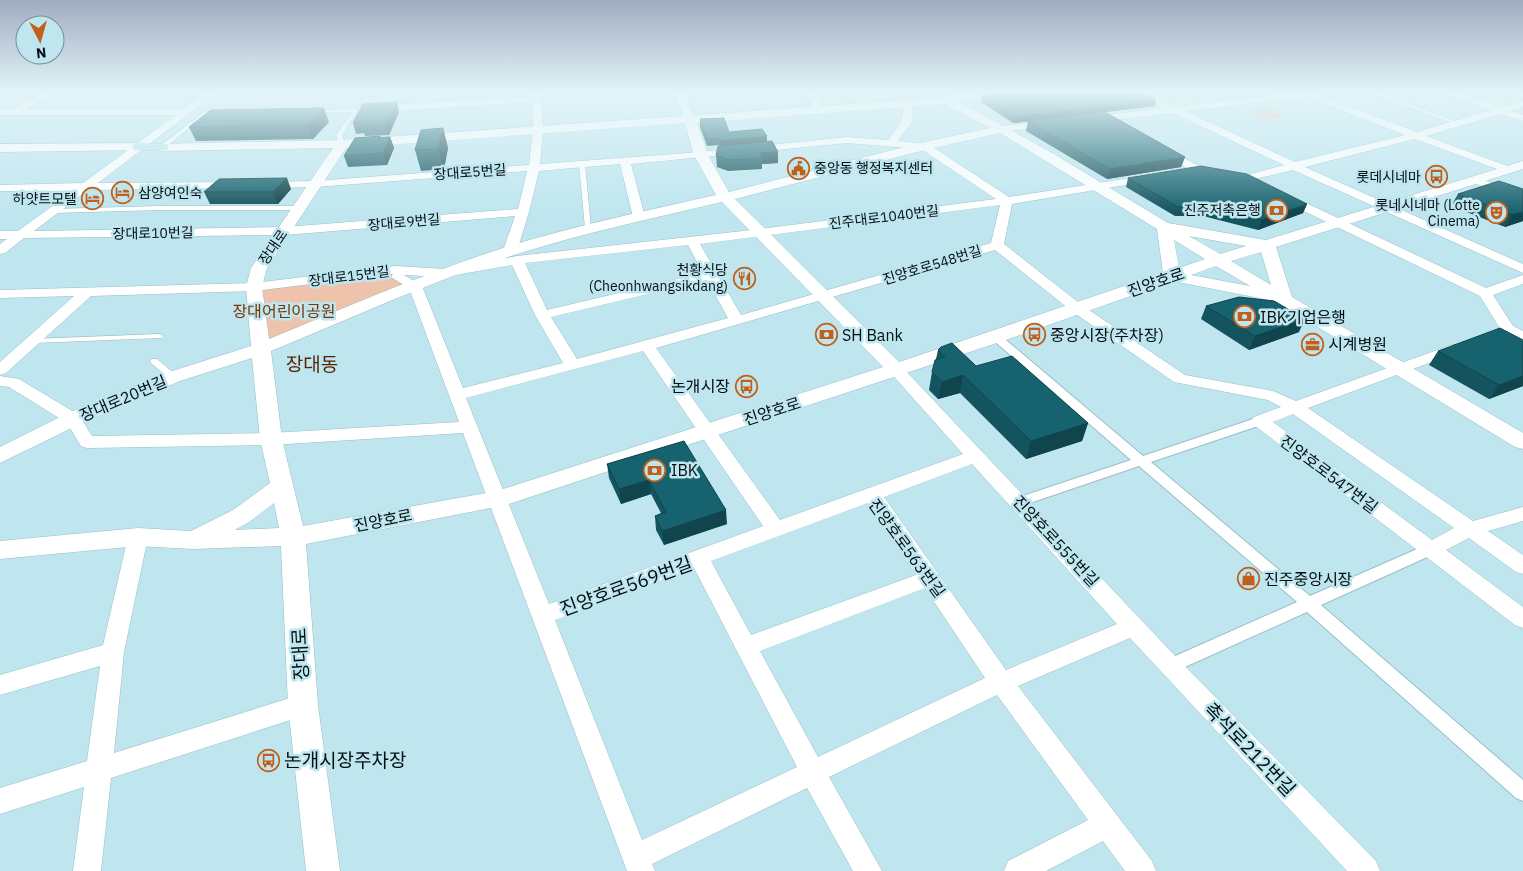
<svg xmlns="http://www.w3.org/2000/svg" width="1523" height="871" viewBox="0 0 1523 871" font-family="'IBM Plex Sans','Noto Sans KR',sans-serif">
<rect width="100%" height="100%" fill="#bfe6ef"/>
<path fill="#efc3ab" d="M1269,108L1286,116L1264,120L1247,112Z
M386,271L415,286L260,349L254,287Z"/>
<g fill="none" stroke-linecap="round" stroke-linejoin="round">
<defs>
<path id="service" d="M890,91H896L897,93L895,94Z
M1365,91H1373L1460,123L1455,124Z
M356,109L358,110L342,135L345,144L342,146L339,144L336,135L353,112H314L312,111L314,110Z
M204,112H216L218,113L216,114H207L164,148H160V146Z
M582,162L585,164L591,228L588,230L585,228L579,164Z
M160,206H298L301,208L298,210H160L53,213L50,211L53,209Z
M159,334L163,336L162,338L33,343L29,341L33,339Z
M151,359H157L176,375L177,377L176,379H170L151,363L150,361Z"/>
<path id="pedestrian" d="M996,334L1000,335L1143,456L1256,418H1264L1266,421L1264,424L1151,462L1310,596L1424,546L1429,545L1434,546L1436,550L1434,554L1321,605L1523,780V801L1516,798L1307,612L1176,671L1170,673L1164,671L1162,666L1164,661L1297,602L1139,466L1024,505H1014L1012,502L1014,499L1131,460L992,339L991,337Z"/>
<path id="minor" d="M43,91H55L26,109H184L208,91H219L98,183L236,182L242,185L236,188L88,190L34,231L285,227L518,209L527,171L315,187L267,188L261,185L267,182L315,181L529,165L533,130L532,102L374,112L369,109L374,106L531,96V91H541L543,130L540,164L701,152L847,137L888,140C898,128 904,120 903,104L908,101L913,104L912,121L898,141L928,144L1009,197L1149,175L1153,176L1155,178L1149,181L1012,204L1004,244L1083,306L1185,375L1273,391L1296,401L1451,345H1461L1464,348L1461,351L1308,408L1473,521L1523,507V521L1488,531L1523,555V574L1516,572L1469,538L1446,550L1523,607V628L1515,625L1254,425L1251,421L1254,417L1281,407L1268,400L1174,382L1073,312L995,250L656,348L780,520L963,454L888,370L890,367H902L1178,659L1376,861L1380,871H1347L1130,638L1018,686L1152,861L1156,871H1125L1103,841L1046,871H1004L1008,861L1088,820L997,695L829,777L882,871H853L807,788L652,864L655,871H627L463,433L271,445L87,448L81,446L67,423L9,387L0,386V376L19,379L79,415L92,436L271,433L459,422L409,288L391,277L393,274L254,291L91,296L6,373L0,375V362L74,296L0,298V290L254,283L395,266L445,269L517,256L761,229L996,199L921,149L847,143L631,164L645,217L639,221L633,217L620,164L539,171L529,212L517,251L510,255L503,251L515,216L285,235L24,238L5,253L0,254V244L7,239H0V231H18L73,191H0V185L83,183L176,115H0V109H12ZM1000,205L991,243L741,315L700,244ZM688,245L703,273L547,310L525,263ZM512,265L535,315L563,363L463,388L422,286L404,275L445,277ZM707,280L728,318L577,359L551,317ZM643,351L763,526L549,604L466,398ZM1293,414L1454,528L1432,540L1273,422ZM972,464L1117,624L1006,670L884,497ZM868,503L916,575L751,635L711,561ZM694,568L797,767L642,840L555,620ZM925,588L985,678L818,757L760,651Z
M674,91H683L694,118L693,120L689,121L684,118Z
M803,91H812L825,110L823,112H817Z
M1130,91H1143L1175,107L1302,91H1333L1318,95L1417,132L1491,110L1439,91H1454L1501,107L1523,101V107L1511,111L1523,115V121L1501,114L1426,136L1513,168L1515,170L1513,172H1505L1415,139L1305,167L1523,264V273L1293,170L1247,181L1243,180L1241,178L1243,176L1284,165L1173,113L1089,123L1084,120L1089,117L1163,108ZM1307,97L1405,135L1295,162L1185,111Z
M1050,121L1055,124L1054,126L1001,132L996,129L1001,126Z
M1163,147L1201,167L1220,171L1222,173L1216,176L1194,172L1159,152L1158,150L1159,148Z
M1476,177L1523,195V203L1472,182L1470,180L1472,178Z
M1285,193L1486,288L1523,275V284L1493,295L1513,326L1523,331V342L1502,332L1480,296L1281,200L1279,197L1281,194Z
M138,530L145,532L148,537L124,652L114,753L303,694L311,697L315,705L311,713L303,716L111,778L101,871H73L84,787L0,814V788L87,761L100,666L0,695V675L103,645L128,537L131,532Z"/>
<path id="tertiary" d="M996,91H1038L1033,94L960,102L1054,154L1168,223L1266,240L1523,161V169L1276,247L1292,297L1523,433V449L1515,447L1275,301L1173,281L1003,341L506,505L306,544L318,705L340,871H306L288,705L281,546L193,549L138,546L0,559V541L138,528L191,531L233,510L270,483L260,439L252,358L180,381L80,424L0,463V447L66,414L166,373L251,346L246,287L251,268L333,148L162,151L157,150L156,147L157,144L342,140L908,100ZM945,104L990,128L924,142L729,192L708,155L697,123ZM685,123L694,155L716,195C645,211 573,226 503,248C423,274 346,307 269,339L262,287L267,268L346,148ZM1000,133L1157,229L1163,273L899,362L735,199L925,150ZM722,202L883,367L497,491L303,526L282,439L271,351C352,318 433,280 517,254C584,233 653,218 722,202ZM1189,236L1246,246L1220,254ZM1174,240L1205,259L1179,268ZM1261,252L1271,285L1231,261ZM1216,266L1250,286L1191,275ZM274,503L279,528L235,530L249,522Z
M139,143L144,144L145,147L144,150L0,152V144Z"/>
<path id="secondary" d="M139,143L167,144L169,147L167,150H134L132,147L134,144Z"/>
</defs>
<use href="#service" stroke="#98bec6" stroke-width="1"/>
<use href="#pedestrian" stroke="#98bec6" stroke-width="2"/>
<use href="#minor" stroke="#98bec6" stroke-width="1"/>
<use href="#tertiary" stroke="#98bec6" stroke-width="1"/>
<use href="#secondary" stroke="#98bec6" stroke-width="1"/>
<use href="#service" fill="#fff" fill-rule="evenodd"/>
<use href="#pedestrian" fill="#fff" fill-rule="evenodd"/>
<use href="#minor" fill="#fff" fill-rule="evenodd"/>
<use href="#tertiary" fill="#fff" fill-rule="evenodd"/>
<use href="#secondary" fill="#c1e5eb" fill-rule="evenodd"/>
</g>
<path fill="#14545f" d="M981,96L1155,106L1013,123L981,102Z
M399,112L389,135L365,136L364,133L356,134L353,123Z
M700,119L729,132L767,142L778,152V163L762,164V169L728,171L717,167L716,155L720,145L707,146L700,127Z
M1028,121L1185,157L1181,167L1107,179L1026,131Z
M329,122L313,139L196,141L189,127Z
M443,128L448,148L444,169L421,171L415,150Z
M380,136L381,138L390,137L394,148L387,165L348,167L344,156Z
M1128,178L1307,204L1303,213L1258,230L1203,216H1175L1126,187Z
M1499,181L1523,221L1505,227L1451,206L1458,194Z
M291,189L278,204H210L204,192Z
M1206,306L1299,332L1249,350L1201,319Z
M1523,340V386L1489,399L1429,365L1438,351Z
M938,350L976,366L1088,423L1082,441L1026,459L960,393L938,399L929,390L932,372L936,359Z
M684,441L727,524L664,545L656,530L655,516L661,513L651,494L621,504L609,478L607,464Z"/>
<path fill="#10454e" d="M1156,100L1155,106L1013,123L1014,117Z
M397,102L399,112L389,135L386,124Z
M324,108L329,122L313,139L308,125Z
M443,128L448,148L444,169L438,149Z
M767,136V143L720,148V141Z
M390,137L394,148L387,165L383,153Z
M778,152V163L762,164V158L760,153Z
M1185,157L1181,167L1107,179L1110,169Z
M287,178L291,189L278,204L273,192Z
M1307,204L1303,213L1258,230L1262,220Z
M1523,212V221L1505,227L1512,215Z
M1305,319L1299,332L1249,350L1255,336Z
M963,375L960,393L938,399L942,382Z
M1523,376V386L1489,399L1499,385Z
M1088,423L1082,441L1026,459L1031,441Z
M649,480L651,494L621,504L619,489Z
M726,510L727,524L664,545L662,531Z"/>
<path fill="#17626f" stroke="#10454e" d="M1033,91H1137L1156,100L1014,117L981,96Z
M397,102L386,124L362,126L364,123H353L363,104Z
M324,108L308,125L189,127L211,110Z
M1105,112L1185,157L1110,169L1028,121Z
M724,118L729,132L762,129L767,136L720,141V138L707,139L700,119Z
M443,128L438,149L415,150L421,130Z
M380,136L379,138L390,137L383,153L344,156L355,138Z
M772,141L778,152L760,153L762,158L728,160L716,155L718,146Z
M1201,166L1247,174L1307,204L1262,220L1206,206L1178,207L1128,178Z
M287,178L273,192H204L219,179Z
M1499,181L1523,189V212L1512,215L1458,194Z
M1239,297L1274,301L1305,319L1255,336L1206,306Z
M1500,328L1523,340V376L1499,385L1438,351Z
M952,343L976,366L1012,356L1088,423L1031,441L963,375L942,382L932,372L935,360L945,357L938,350L941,347Z
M684,441L726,510L662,531L655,516L666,512L649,480L619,489L607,464Z"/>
<linearGradient id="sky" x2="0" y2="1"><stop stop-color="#9facc0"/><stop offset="0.43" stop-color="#e2f4f8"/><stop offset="1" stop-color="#e2f4f8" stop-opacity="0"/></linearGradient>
<rect width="1523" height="213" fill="url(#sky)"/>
<defs>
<symbol id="civic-ring" viewBox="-11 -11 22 22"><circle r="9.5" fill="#bfe6ef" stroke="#c0601b" stroke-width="1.5"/><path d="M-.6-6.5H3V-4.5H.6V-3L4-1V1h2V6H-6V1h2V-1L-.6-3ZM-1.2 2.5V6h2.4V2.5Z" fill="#c0601b"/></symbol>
<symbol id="bus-ring" viewBox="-11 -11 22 22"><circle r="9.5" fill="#bfe6ef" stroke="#c0601b" stroke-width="1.5"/><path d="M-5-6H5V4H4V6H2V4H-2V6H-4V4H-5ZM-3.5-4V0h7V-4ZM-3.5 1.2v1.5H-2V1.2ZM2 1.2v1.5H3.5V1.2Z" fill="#c0601b"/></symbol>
<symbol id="hotel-ring" viewBox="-11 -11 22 22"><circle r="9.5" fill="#bfe6ef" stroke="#c0601b" stroke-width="1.5"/><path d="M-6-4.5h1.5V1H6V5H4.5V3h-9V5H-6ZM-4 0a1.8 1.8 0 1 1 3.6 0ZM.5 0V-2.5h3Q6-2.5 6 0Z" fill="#c0601b"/></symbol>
<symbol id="bank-ring" viewBox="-11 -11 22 22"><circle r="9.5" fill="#bfe6ef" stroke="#c0601b" stroke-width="1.5"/><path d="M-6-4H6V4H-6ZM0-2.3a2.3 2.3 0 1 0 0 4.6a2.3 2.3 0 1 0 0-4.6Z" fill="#c0601b"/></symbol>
<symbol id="theatre-ring" viewBox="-11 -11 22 22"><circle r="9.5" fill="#bfe6ef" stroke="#c0601b" stroke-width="1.5"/><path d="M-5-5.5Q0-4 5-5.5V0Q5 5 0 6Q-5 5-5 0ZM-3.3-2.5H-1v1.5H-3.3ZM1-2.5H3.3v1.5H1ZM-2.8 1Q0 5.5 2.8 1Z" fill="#c0601b"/></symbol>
<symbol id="restaurant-ring" viewBox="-11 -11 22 22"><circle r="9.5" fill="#bfe6ef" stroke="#c0601b" stroke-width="1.5"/><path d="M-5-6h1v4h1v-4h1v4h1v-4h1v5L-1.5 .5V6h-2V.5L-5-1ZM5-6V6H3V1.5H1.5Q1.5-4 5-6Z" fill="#c0601b"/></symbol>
<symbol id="office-ring" viewBox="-11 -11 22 22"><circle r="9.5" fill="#bfe6ef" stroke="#c0601b" stroke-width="1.5"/><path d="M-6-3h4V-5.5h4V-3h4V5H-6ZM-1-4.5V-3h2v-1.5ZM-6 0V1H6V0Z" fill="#c0601b"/></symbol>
<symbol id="shop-ring" viewBox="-11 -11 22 22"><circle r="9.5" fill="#bfe6ef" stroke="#c0601b" stroke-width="1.5"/><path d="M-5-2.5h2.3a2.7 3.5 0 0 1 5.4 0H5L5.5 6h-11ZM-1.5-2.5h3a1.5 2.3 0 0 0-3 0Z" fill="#c0601b"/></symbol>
</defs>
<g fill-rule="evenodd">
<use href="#civic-ring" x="786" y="156" width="25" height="25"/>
<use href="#bus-ring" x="1424" y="164" width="25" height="25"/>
<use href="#hotel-ring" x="110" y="180" width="25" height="25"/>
<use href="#hotel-ring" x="80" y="186" width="25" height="25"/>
<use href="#bank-ring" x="1264" y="198" width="25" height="25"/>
<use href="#theatre-ring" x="1484" y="200" width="25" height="25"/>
<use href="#restaurant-ring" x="732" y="266" width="25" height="25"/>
<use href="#bank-ring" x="1232" y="304" width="25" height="25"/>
<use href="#bank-ring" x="814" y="322" width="25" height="25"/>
<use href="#bus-ring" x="1022" y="322" width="25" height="25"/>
<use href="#office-ring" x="1300" y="332" width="25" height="25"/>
<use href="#bus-ring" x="734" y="374" width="25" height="25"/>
<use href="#bank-ring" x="642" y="458" width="25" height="25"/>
<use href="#shop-ring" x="1236" y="566" width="25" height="25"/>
<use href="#bus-ring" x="256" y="748" width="25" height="25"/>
</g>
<g text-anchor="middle" stroke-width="5" stroke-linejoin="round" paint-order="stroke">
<g font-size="14" fill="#030f12" stroke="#bfe6ef" text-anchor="end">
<text x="814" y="173" text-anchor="start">중앙동 행정복지센터</text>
<text x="1421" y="182">롯데시네마</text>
<text x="138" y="198" text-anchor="start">삼양여인숙</text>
<text x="77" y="204">하얏트모텔</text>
<text x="1480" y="210">롯네시네마 (Lotte<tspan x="1480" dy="16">Cinema)</tspan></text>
<text x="1261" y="215">진주저축은행</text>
<text x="728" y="275">천황식당<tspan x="728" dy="16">(Cheonhwangsikdang)</tspan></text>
</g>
<g font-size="14" fill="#030f12" stroke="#bfe6ef">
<text transform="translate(470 172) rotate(-4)" y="5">장대로5번길</text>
<text transform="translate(884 217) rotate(-7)" y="5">진주대로1040번길</text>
<text transform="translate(404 222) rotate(-5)" y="5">장대로9번길</text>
<text transform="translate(153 233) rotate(-1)" y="5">장대로10번길</text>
<text transform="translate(273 247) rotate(-56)" y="5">장대로</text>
<text transform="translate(932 265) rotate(-17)" y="5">진양호로548번길</text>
<text transform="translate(349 276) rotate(-7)" y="5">장대로15번길</text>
</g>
<g font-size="16" fill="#030f12" stroke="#bfe6ef">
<text transform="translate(1156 282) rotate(-19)" y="6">진양호로</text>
<text transform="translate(123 398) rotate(-23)" y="6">장대로20번길</text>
<text transform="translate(772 411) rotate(-18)" y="6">진양호로</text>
<text transform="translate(1329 474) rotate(37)" y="6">진양호로547번길</text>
<text transform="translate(383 520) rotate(-11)" y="6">진양호로</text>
<text transform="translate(1056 541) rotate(47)" y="6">진양호로555번길</text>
<text transform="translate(907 548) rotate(54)" y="6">진양호로563번길</text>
</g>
<g font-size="16" fill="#753708" stroke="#bfe6ef">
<text x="284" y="317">장대어린이공원</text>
</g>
<g font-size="16" fill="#030f12" stroke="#bfe6ef" text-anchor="start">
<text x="1260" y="323">IBK기업은행</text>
<text x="842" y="341">SH Bank</text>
<text x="1050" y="341">중앙시장(주차장)</text>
<text x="1328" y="350">시계병원</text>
<text x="730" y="392" text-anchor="end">논개시장</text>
<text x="671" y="476">IBK</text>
<text x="1264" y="585">진주중앙시장</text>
</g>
<g font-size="19" fill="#532505" stroke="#bfe6ef">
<text x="312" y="371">장대동</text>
</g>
<g font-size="19" fill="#030f12" stroke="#bfe6ef">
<text transform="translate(626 586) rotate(-20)" y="7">진양호로569번길</text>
<text transform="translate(300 654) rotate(-93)" y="7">장대로</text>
<text transform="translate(1250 749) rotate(46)" y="7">촉석로212번길</text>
</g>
<g font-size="19" fill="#030f12" stroke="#bfe6ef" text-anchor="start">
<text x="284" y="767">논개시장주차장</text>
</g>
</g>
<g transform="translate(40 40) rotate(174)"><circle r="24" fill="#bfe6ef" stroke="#749097"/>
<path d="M0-4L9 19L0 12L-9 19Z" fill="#c0601b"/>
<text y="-8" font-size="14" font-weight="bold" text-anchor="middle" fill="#030f12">N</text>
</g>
</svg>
